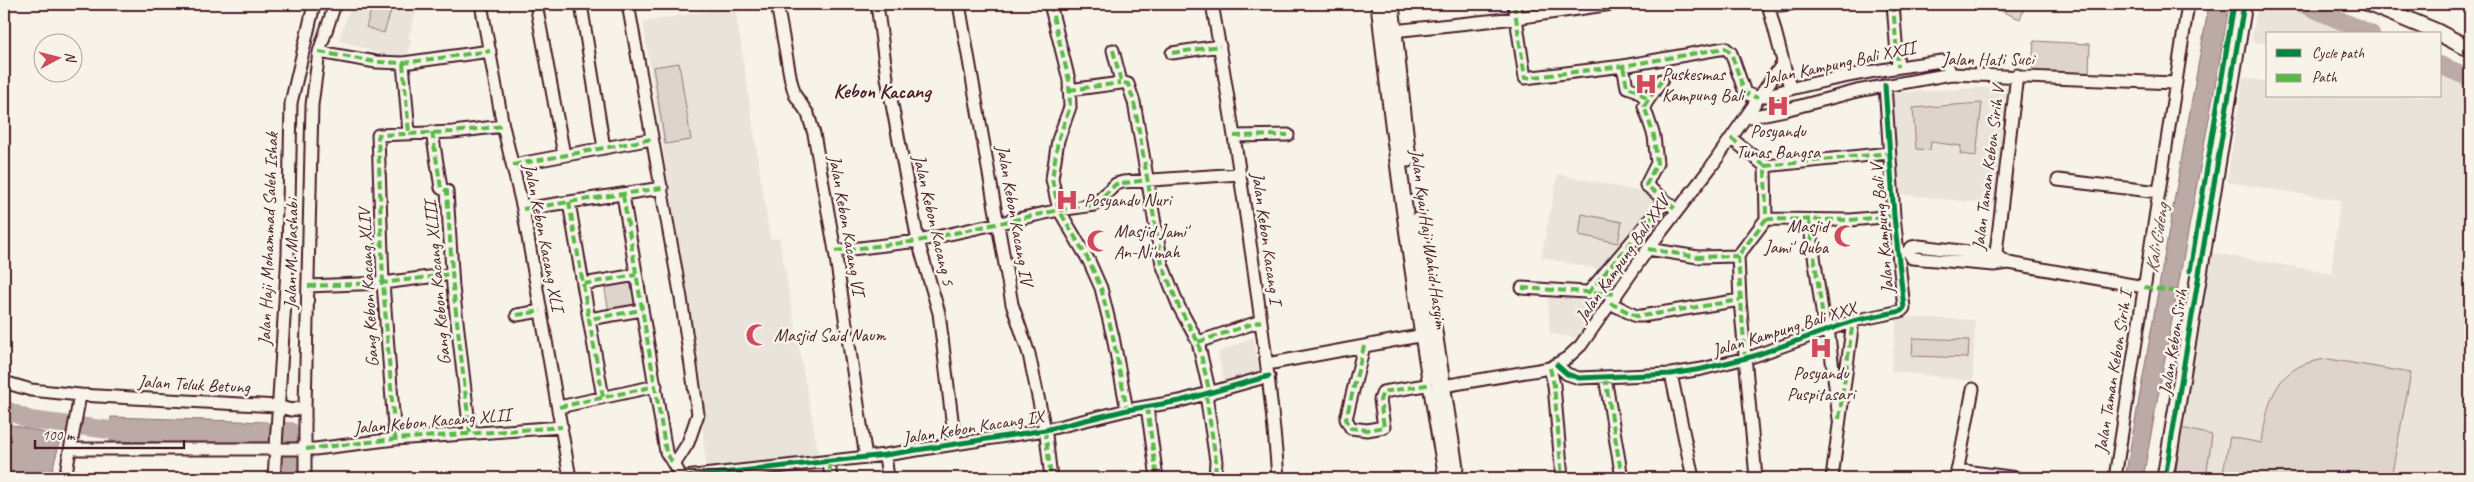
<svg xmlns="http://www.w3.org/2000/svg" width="2474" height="482" viewBox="0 0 2474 482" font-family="Caveat,sans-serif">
<rect width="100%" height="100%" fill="#f7f3e8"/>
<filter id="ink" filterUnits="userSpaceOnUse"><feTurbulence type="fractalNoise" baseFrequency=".02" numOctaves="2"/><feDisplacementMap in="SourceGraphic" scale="10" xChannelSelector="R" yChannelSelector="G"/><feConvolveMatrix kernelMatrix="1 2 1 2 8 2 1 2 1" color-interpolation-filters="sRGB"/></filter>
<g filter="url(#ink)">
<path fill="#eae3da" d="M351,4H419L408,38L412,40L405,62L339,40Z
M2258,4H2291L2361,34H2268V44L2251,41Z
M735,6L770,239L779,238L819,457L706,470L698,370L643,22Z
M2440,70L2470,83V478H2175L2208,252L2331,273L2340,200L2227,182L2243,77L2268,82V96H2440Z
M2012,86L1998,205L1899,194L1892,93Z
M1558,174L1661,196L1643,225L1602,270L1541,257Z
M1576,295L1599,298L1587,339L1550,334L1548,296Z
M1897,317L1975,320L1973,381L1891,371Z
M1253,337L1259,371L1225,385L1218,353Z"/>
<path fill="#ded4cc" stroke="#947a7c" d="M373,4H393L384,33L366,27Z
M1984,4H2026L2020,19Z
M2034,41L2090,44L2089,76L2032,73Z
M679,63L691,140L665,144L653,67Z
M1982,103L1976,156L1960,154L1961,146L1931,142L1930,150L1916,149L1913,108Z
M1582,214L1622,222L1618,243L1579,235Z
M630,278L636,308L609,313L604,284Z
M1913,338L1969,340L1968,358L1912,356Z
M2329,359L2411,373L2391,478H2222L2230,437L2262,443C2267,399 2278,362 2329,359Z
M2182,428L2212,435L2206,478H2175Z"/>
<path fill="#bcaaa7" stroke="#8e7275" d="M2209,4H2230L2143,478H2125Z
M111,417L267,422V445L110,441Z
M4,423L54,435L58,438L59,445L50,478H4Z"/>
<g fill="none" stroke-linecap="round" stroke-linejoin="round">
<path stroke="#bcaaa7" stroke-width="18" d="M2303,4L2371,34
M2440,65L2470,78
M4,409L30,420L110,430H134
M245,431H290L293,438L290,478"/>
<defs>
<path id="minor" d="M481,4L503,126L523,209L570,478
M536,4L564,155
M581,4L604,148
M628,4L681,298L698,414L688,443L674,465
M777,4L791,81L795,95L808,114L814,134L835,251L866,458
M877,4L887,78L918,241L939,313L955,444
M959,4L1012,304L1029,354L1046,435L1051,478
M1050,4L1069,80L1070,107L1058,140L1052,179L1059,210L1089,261L1101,288L1113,337L1127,410
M1212,4C1228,90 1240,176 1253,263C1263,335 1273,406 1278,478
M1514,4L1525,78L1623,66L1725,48L1731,53L1745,93L1758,98
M1768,4L1790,88
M1893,4L1898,67
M1769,6L1791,4
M1393,31L1516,18L1612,4
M1113,50L1121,82L1128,84L1134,102L1162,264L1179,307L1198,342L1210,394
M319,52L376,62L403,63L490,51
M1172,53L1220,46
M403,63L409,133
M1623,66L1627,87L1636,90L1647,99
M1662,80L1644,106L1654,136L1657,163L1646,185L1677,210
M1069,90L1121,83
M1758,98C1817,80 1880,69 1942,61L1947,64L1951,74
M1745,118L1785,110L1857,91L1951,74L2175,83
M432,132L441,188L447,191L453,287L470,433
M1234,136L1288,135
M1731,138L1765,166L1766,219L1738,256
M513,165L652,139
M1765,166L1889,153
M2058,180L2159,192
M623,195L666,452L678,471
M569,202L583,284L636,275
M523,209L662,188
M1766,219L1850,220L1894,216
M1809,221L1824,325L1829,336L1839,419
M1648,249L1698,257L1738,256
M835,251L918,241L1059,210L1094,205L1116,184L1123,182L1240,174
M1738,256L1740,300L1756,478
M1995,261L2017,75
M2009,263L1995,255L1919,246L1912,247L1908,251L1912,258L1994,265L2009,263L2144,287
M583,284L589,319
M308,286L383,283L452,274
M1522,288L1617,294
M1588,293L1666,201
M1610,303L1636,316H1642L1740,300
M517,315L541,311
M1198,342L1261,321
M1364,346L1346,419L1351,428L1367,430L1384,427L1380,400L1383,392L1432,384
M1267,364L1424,335
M1557,365L1567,374L1579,378L1671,374L1702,369L1754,356L1853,321L1901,311L1904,308L1894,216L1885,85
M1550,368L1554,385L1562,478
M1671,374L1693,478
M1605,377L1622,478
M4,382L31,390L80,395L277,406L291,410L305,407
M1437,387L1550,368L1567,358L1581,345L1648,249L1711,167L1783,63
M1206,395L1216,461L1215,478
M603,397L589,319L642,310
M559,407L656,386
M1147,407L1157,478
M395,439L383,283L378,135L453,132L503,126
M70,449H315L395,439L562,427
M885,455L888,478
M829,462L831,478
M1957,470L2017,478
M65,478L80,395
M274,478L288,254L291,103L313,9L317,4
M305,478V407L312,105L319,52L335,4
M676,478L885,455L1045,430L1127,410L1180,401L1269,376
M1832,478L1853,321
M1956,478L1973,389
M2115,478L2188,4"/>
<path id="major" d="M1379,4C1396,162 1419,321 1447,478
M1391,4L1408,159
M2370,4L2435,31L2470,49
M1417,221L1455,468
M2165,478L2244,4"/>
</defs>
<use href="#minor" stroke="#4a1f2b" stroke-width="15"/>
<use href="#major" stroke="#4a1f2b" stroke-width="19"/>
<use href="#minor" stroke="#f7f3e8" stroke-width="11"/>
<use href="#major" stroke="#f7f3e8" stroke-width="15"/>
<path stroke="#58b947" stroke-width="4" stroke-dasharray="8 4" stroke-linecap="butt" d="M1050,4L1069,80L1070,107L1058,140L1052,179L1059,210L1089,261L1101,288L1113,337L1127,410
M1514,4L1525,78L1623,66L1725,48L1731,53L1745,93L1758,98
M1588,4L1589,8
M1893,4L1898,67
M1769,6L1791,4
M1113,50L1121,82L1128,84L1134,102L1162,264L1179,307L1198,342L1210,394
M319,52L376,62L403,63L490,51
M1172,53L1220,46
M403,63L409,133
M1623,66L1627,87L1636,90L1647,99
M1662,80L1644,106L1654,136L1657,163L1646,185L1677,210
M1069,90L1121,83
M432,132L441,188L447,191L453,287L470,433
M1234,136L1288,135
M1731,138L1765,166L1766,219L1738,256
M513,165L652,139
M1765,166L1889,153
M623,195L666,452L674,465
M569,202L583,284L636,275
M523,209L662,188
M1766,219L1850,220L1894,216
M1809,221L1824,325L1826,330L1830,328
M1648,249L1698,257L1738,256
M835,251L918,241L1059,210L1094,205L1116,184L1149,180
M1738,256L1745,359
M583,284L589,319
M308,286L383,283L452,274
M2144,287L2186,293
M1522,288L1617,294
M1588,293L1666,201
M1610,303L1636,316H1642L1740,300
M517,315L541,311
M1198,342L1261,321
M1364,346L1346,419L1351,428L1367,430L1384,427L1380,400L1383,392L1432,384
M1550,368L1554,385L1562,478
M1605,377L1622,478
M1206,395L1216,461L1215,478
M603,397L589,319L642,310
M559,407L656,386
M1147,407L1157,478
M1839,419L1853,321
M1045,430L1051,478
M395,439L383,283L378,135L453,132L503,126
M306,449L395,439L562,427
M829,462L831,478"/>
<defs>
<path id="cycleway" d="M2190,271L2234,4
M1557,365L1567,374L1579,378L1671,374L1702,369L1754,356L1853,321L1901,311L1904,308L1894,216L1885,85
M676,478L885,455L1045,430L1127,410L1180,401L1269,376
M2165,478L2244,4"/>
</defs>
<use href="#cycleway" stroke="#f7f3e8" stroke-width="8"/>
<use href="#cycleway" stroke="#00873e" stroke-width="5"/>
</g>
</g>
<defs>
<symbol id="hospital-bare" viewBox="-9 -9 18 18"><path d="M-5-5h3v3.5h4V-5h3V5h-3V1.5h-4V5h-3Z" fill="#d1495b" stroke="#f7f3e8" stroke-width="2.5" paint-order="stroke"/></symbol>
<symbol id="mosque-bare" viewBox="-9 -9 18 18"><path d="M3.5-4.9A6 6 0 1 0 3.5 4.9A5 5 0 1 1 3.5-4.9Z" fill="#d1495b" stroke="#f7f3e8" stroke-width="2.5" paint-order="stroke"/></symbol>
</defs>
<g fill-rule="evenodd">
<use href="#hospital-bare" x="1630" y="68" width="32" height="32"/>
<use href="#hospital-bare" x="1762" y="90" width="32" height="32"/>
<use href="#hospital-bare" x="1051" y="184" width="32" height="32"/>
<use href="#mosque-bare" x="1829" y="220" width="32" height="32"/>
<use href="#mosque-bare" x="1082" y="225" width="32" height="32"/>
<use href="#mosque-bare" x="741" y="319" width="32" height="32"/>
<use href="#hospital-bare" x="1805" y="332" width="32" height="32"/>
</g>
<g text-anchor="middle" stroke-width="5" stroke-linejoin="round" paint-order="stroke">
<g font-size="18" fill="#4a1f2b" stroke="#f7f3e8">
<text x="1988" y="65">Jalan Hati Suci</text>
<text transform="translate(1839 63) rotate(-12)" y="6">Jalan Kampung Bali XXII</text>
<text transform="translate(1988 168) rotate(-83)" y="6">Jalan Taman Kebon Sirih V</text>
<text transform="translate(1015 215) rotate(80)" y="6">Jalan Kebon Kacang IV</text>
<text transform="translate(934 220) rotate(77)" y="6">Jalan Kebon Kacang 5</text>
<text transform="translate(847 225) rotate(80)" y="6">Jalan Kebon Kacang VI</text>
<text transform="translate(1882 229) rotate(-95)" y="6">Jalan Kampung Bali V</text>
<text transform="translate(544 237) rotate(79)" y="6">Jalan Kebon Kacang XLI</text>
<text transform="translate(1267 238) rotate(82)" y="6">Jalan Kebon Kacang I</text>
<text transform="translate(268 239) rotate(-88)" y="6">Jalan Haji Mohammad Saleh Ishak</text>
<text transform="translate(1429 239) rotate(82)" y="6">Jalan Kyai Haji Wahid Hasyim</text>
<text transform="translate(291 254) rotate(-89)" y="6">Jalan M. Mashabi</text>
<text transform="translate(1622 259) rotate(-55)" y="6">Jalan Kampung Bali XXV</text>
<text transform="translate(437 283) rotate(-95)" y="6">Gang Kebon Kacang XLIII</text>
<text transform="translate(368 288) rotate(-93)" y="6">Gang Kebon Kacang XLIV</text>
<text transform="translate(1784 329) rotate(-17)" y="6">Jalan Kampung Bali XXX</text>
<text transform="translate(2173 342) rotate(-81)" y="6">Jalan Kebon Sirih</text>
<text transform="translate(2113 372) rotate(-81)" y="6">Jalan Taman Kebon Sirih I</text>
<text transform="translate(194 384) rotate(3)" y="6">Jalan Teluk Betung</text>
<text transform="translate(432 421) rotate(-5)" y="6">Jalan Kebon Kacang XLII</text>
<text transform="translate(973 427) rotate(-9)" y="6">Jalan Kebon Kacang IX</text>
</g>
<g font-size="18" fill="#4a1f2b" stroke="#f7f3e8" text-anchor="start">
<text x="1662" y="80">Puskesmas<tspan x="1662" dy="21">Kampung Bali</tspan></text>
<text x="1778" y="137" text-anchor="middle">Posyandu<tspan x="1778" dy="21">Tunas Bangsa</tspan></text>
<text x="1084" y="206">Posyandu Nuri</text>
<text x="1828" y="232" text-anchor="end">Masjid<tspan x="1828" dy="21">Jami' Quba</tspan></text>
<text x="1114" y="237">Masjid Jami'<tspan x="1114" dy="21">An-Ni'mah</tspan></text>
<text x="774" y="341">Masjid Said Naum</text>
<text x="1821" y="379" text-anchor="middle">Posyandu<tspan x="1821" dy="21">Puspitasari</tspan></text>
</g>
<g font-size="19" font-style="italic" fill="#6c4950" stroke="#f7f3e8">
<text transform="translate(2156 238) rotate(-81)" y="7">Kali Cideng</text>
</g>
<g font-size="20" font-weight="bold" fill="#4a1f2b" stroke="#f7f3e8">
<text x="882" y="98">Kebon Kacang</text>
</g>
</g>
<rect width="2474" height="482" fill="none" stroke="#f7f3e8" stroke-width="20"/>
<rect x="10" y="10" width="2454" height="462" fill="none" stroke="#4a1f2b" stroke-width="2" filter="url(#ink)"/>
<rect x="2266" y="32" width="175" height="65" fill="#f7f3e8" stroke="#b29e9c"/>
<rect x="2276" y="49" width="25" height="8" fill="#00873e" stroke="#b29e9c"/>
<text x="2312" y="58" font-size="15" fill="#4a1f2b">Cycle path</text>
<rect x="2276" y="74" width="25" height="8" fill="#58b947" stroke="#b29e9c"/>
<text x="2312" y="82" font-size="15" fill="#4a1f2b">Path</text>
<g transform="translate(58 58) rotate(83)"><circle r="24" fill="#f7f3e8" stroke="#b29e9c"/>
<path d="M0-4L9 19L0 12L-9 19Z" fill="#d1495b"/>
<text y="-8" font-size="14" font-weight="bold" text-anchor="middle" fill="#4a1f2b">N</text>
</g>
<path d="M35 440v8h149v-8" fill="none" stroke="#4a1f2b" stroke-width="2.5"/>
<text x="42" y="440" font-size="15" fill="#4a1f2b" stroke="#f7f3e8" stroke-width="4" paint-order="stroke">100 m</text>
</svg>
